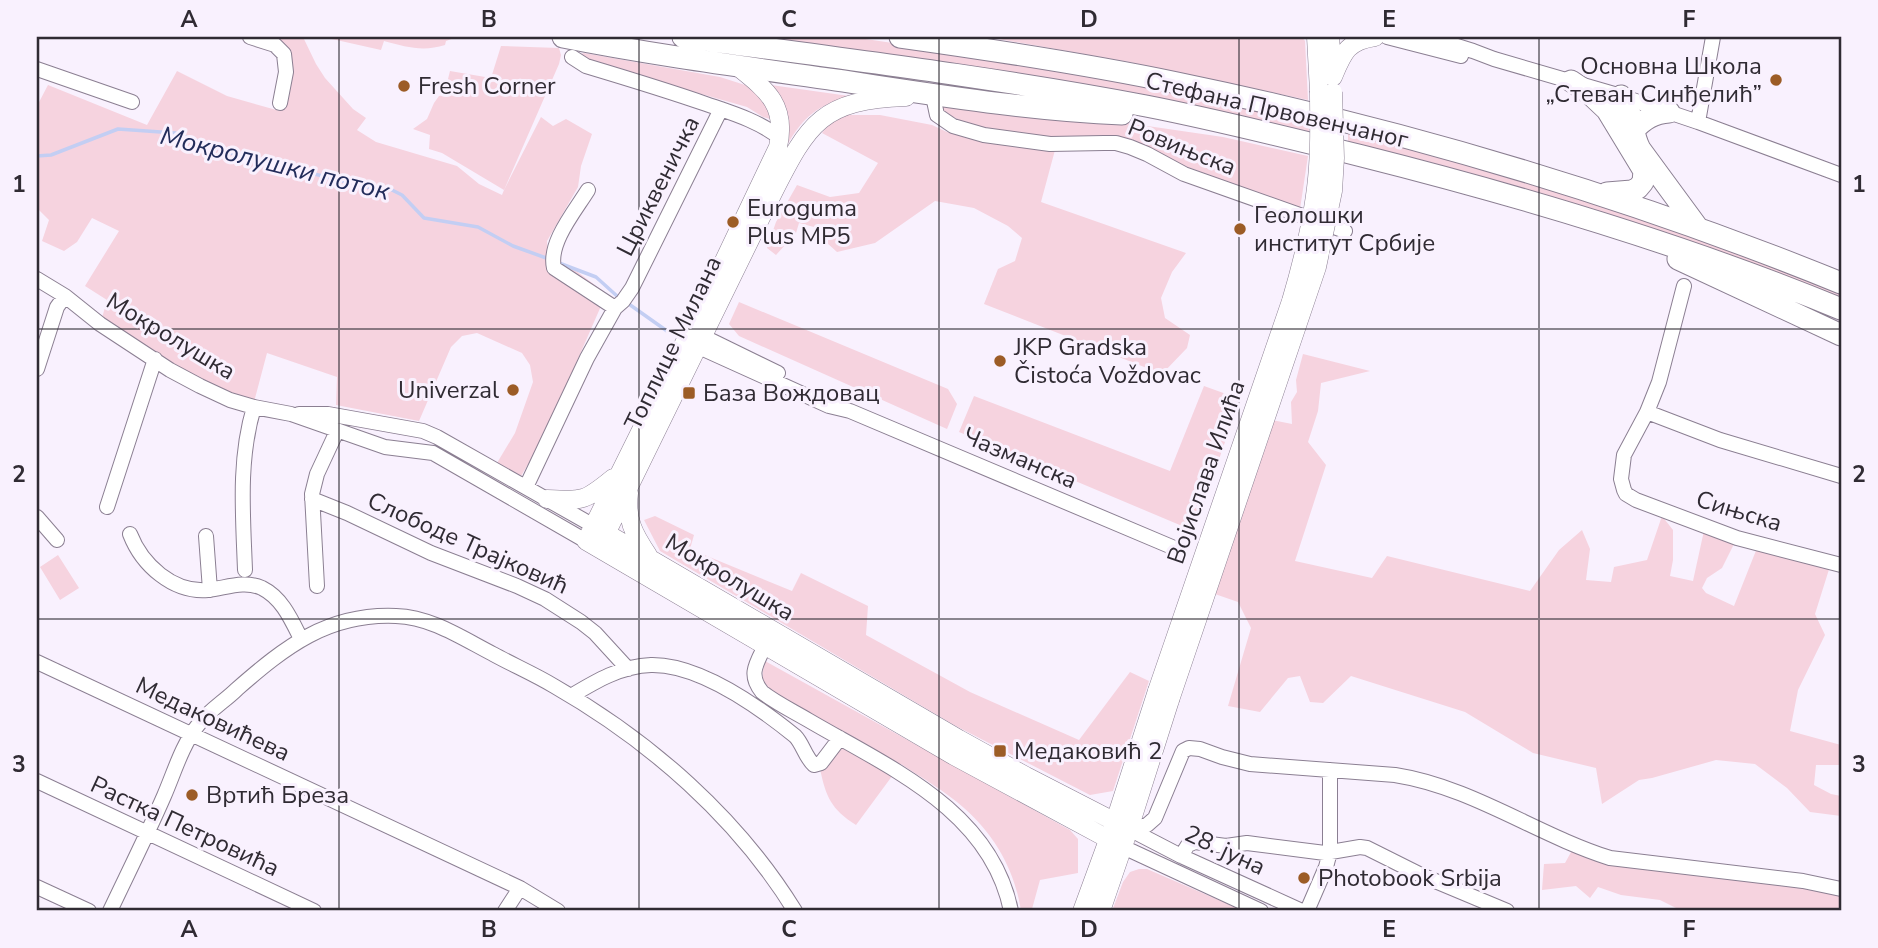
<svg xmlns="http://www.w3.org/2000/svg" width="1878" height="948" viewBox="0 0 1878 948" font-family="'Nunito Sans',sans-serif">
<rect width="100%" height="100%" fill="#f9f1fe"/>
<path fill="#f6d3df" d="M275,37H303L316,64L325,78L353,109L366,118L357,130L376,142L457,166L479,184L502,195L504,190L442,153L429,149L430,135L413,129L427,119L434,103L439,96L444,95L450,71L491,78L501,46L559,48L561,55L559,64L504,190L541,117L553,126L566,119L592,134L581,166L578,187L547,241L548,265L575,270L604,292L601,306L543,439L521,476L497,463L515,433L533,382L530,365L522,353L477,333L462,336L451,347L419,421L336,405L337,377L267,353L254,402L220,391L191,375L102,318L107,300L85,286L119,231L92,218L77,242L64,251L42,241L49,220L37,208V106L48,85L147,125L177,71L227,96L280,111L289,69L283,42Z
M323,37H457L446,41L445,45C423,52 406,47 384,41L381,50Z
M742,37H852L1055,67L1310,119L1309,133Z
M987,37H1302L1305,41L1308,100L1129,62Z
M584,53L720,77L745,85L756,90L774,120L763,117L747,107L582,60L580,54Z
M771,85L849,96C816,107 805,115 787,145C786,117 789,107 771,85Z
M943,105L1120,122L1223,137L1308,156L1300,209L1174,162L1064,139L970,125L943,112Z
M844,115H880L932,125L947,132L972,137L1055,150L1041,202L1186,253L1172,272L1161,298L1165,318L1190,335L1187,348L1162,374L984,304L998,269L1015,261L1022,238L1008,226L974,208L935,201L875,243L837,252L827,243L825,230L799,223L796,233L776,255L767,248L776,222L797,185L830,197L859,193L878,163L822,133L830,123Z
M1348,128L1559,190L1669,228L1841,293V305L1348,145Z
M739,302L948,389L957,404L947,429L739,336L729,324Z
M1303,354L1370,371L1321,383L1318,411L1308,442L1326,465L1295,561L1372,578L1387,556L1530,591L1559,550L1582,530L1590,549L1586,580L1611,582L1614,567L1647,560L1662,516L1673,530V560L1670,576L1693,581L1705,526L1737,538L1722,568L1707,578L1702,588L1706,593L1734,606L1759,543L1831,563L1815,614L1825,635L1798,690L1790,731L1841,745V765H1816L1814,785L1831,794L1841,796V816L1810,812L1787,788L1755,764L1716,760L1652,778L1639,780L1602,804L1596,768L1533,753L1465,712L1351,676L1323,703L1310,702L1300,676L1288,678L1260,712L1228,706L1251,628L1238,602L1212,593L1272,420L1292,424L1291,402L1297,392L1296,380Z
M1204,386L1240,399L1194,531L959,432L974,396L1170,471Z
M655,516L694,535L690,549L792,591L801,573L868,606L866,635L970,692L1079,740L1130,672L1149,681L1113,791L1090,795L954,725L660,551L644,520Z
M58,555L79,588L60,600L40,567Z
M765,661L1070,830L1078,839V873L1040,880L1032,909L1034,911H1021C1015,871 995,835 964,808C945,791 922,778 901,764L856,825C831,809 826,797 820,769L845,737C828,727 770,697 764,682C761,674 764,668 765,661Z
M1575,845L1841,889V911H1682L1660,900L1621,895L1598,887L1590,898L1576,886L1542,890L1544,864L1565,863Z
M1139,869H1147L1244,911H1112L1123,882L1130,872Z"/>
<g fill="none" stroke-linecap="round" stroke-linejoin="round">
<path stroke="#c3cef3" stroke-width="3.5" d="M37,156L51,155L118,129L175,133L231,153L366,187L388,188L402,195L424,218L478,227L513,246L549,259
M559,263L596,277L617,296
M626,302L667,331"/>
<defs>
<path id="minor" d="M250,37L275,45L284,54L286,72L280,103
M1387,37L1461,56
M1428,37L1473,51L1494,59L1621,96L1698,122L1841,175
M572,57L586,66C626,78 666,90 706,104C732,113 759,121 780,138
M37,69L132,102
M933,96L937,115L953,126L984,135L1050,144L1104,143H1116L1130,147L1147,154L1184,174L1345,231
M1698,122L1713,37
M37,279L65,296L100,324L170,370L200,386L230,400L254,407L291,414L385,447L433,453L586,541
M1684,286L1659,382L1647,412L1624,455L1621,479L1624,490L1626,494L1636,500L1737,538L1841,565
M615,308L623,301L632,288L721,109
M696,333L778,373
M690,343L829,406L850,411L1172,547
M37,369L57,307L65,296
M1647,412L1720,440L1841,476
M299,414H328L423,431L437,437L594,526
M526,487L587,358L615,308L554,268C548,243 575,211 588,190
M312,499L347,513L431,553L517,586L545,599L581,622L595,633L628,669
M107,507L155,359
M37,517L57,540
M130,534C142,565 173,593 208,590C226,588 244,580 262,588C282,598 291,619 301,639
M206,536L210,590
M245,570C243,515 238,460 254,407
M317,586L312,494L317,474L337,431
M765,646C756,664 748,675 762,692C776,703 793,711 808,720C888,767 991,810 1011,911
M37,662L520,888L558,911
M571,696C596,681 621,666 651,665C699,664 759,707 795,736C803,744 805,757 814,765L821,763L840,738
M37,781L314,911
M1129,829L1147,825L1155,818L1183,751L1189,748L1200,749L1222,757L1250,764L1395,775C1472,787 1537,835 1610,858L1803,881L1841,889
M1129,829L1181,856L1302,911
M1123,847L1261,911
M1181,856L1188,845L1195,842L1226,846L1247,843L1325,853L1360,847L1367,848L1421,875L1507,911
M37,887L89,911
M110,911C128,873 147,835 164,796C174,773 182,745 198,725C208,711 225,701 237,689C285,647 328,613 396,616C431,617 462,638 493,654C513,665 534,674 554,686C650,741 737,817 795,911
M505,911L520,888
M1307,911L1326,867L1330,852V770"/>
<path id="major" d="M1316,37L1319,91
M1330,37L1333,75
M738,67C768,91 787,106 778,147L701,309L586,541L954,756L1123,847
M1333,77C1343,53 1347,41 1375,37
M629,493C626,519 633,533 648,555
M547,499C584,501 585,501 613,478
M594,526L959,739L1026,776L1129,829
M602,542L773,193C809,122 822,100 906,97
M1082,911L1115,821L1157,691
M1101,911L1129,829L1170,700"/>
<path id="highway" d="M563,37C653,55 745,67 836,80C931,94 1026,110 1122,114
M683,37C837,58 993,77 1146,106C1218,120 1290,138 1362,156C1525,197 1686,245 1841,309
M900,37C993,50 1086,64 1177,83C1404,130 1627,196 1841,283
M1571,81L1589,93L1607,110L1644,171L1643,182L1638,188L1632,191L1607,193
M1621,96C1635,114 1630,130 1640,149L1698,228
M1634,130C1644,119 1654,113 1669,112
M1678,259L1841,335"/>
</defs>
<use href="#minor" stroke="#8b7f92" stroke-width="16"/>
<use href="#major" stroke="#8b7f92" stroke-width="19"/>
<use href="#highway" stroke="#8b7f92" stroke-width="23"/>
<use href="#minor" stroke="#fff" stroke-width="14"/>
<use href="#major" stroke="#fff" stroke-width="18"/>
<use href="#highway" stroke="#fff" stroke-width="21"/>
<defs>
<path id="major-bridge" d="M1157,691L1291,301C1304,257 1315,213 1318,167C1320,142 1319,116 1319,91
M1170,700L1317,267L1333,191L1335,158L1333,92"/>
</defs>
<use href="#major-bridge" stroke="#8b7f92" stroke-width="19" stroke-linecap="butt"/>
<use href="#major-bridge" stroke="#fff" stroke-width="18"/>
</g>
<path fill="none" stroke="#302b33" stroke-width="2" stroke-opacity="0.55" d="M339,37V911M639,37V911M939,37V911M1239,37V911M1539,37V911M37,329H1841M37,619H1841"/>
<g fill="#9c5c26" stroke="#f9f1fe" stroke-width="2.5">
<circle cx="1776" cy="80" r="7"/>
<circle cx="404" cy="86" r="7"/>
<circle cx="733" cy="222" r="7"/>
<circle cx="1240" cy="229" r="7"/>
<circle cx="1000" cy="361" r="7"/>
<circle cx="513" cy="390" r="7"/>
<rect x="682" y="386" width="14" height="14" rx="3.5"/>
<rect x="993" y="744" width="14" height="14" rx="3.5"/>
<circle cx="192" cy="795" r="7"/>
<circle cx="1304" cy="878" r="7"/>
</g>
<g text-anchor="middle" stroke-width="6" stroke-linejoin="round" paint-order="stroke">
<g font-size="24" fill="#302b33" stroke="#f9f1fe" text-anchor="start">
<text x="1762" y="74" text-anchor="end">Основна Школа<tspan x="1762" dy="28">„Стеван Синђелић”</tspan></text>
<text x="418" y="94">Fresh Corner</text>
<text x="747" y="216">Euroguma<tspan x="747" dy="28">Plus MP5</tspan></text>
<text x="1254" y="223">Геолошки<tspan x="1254" dy="28">институт Србије</tspan></text>
<text x="1014" y="355">JKP Gradska<tspan x="1014" dy="28">Čistoća Voždovac</tspan></text>
<text x="499" y="398" text-anchor="end">Univerzal</text>
<text x="703" y="401">База Вождовац</text>
<text x="1014" y="759">Медаковић 2</text>
<text x="206" y="803">Вртић Бреза</text>
<text x="1318" y="886">Photobook Srbija</text>
</g>
<g font-size="24" fill="#302b33" stroke="#f9f1fe">
<text transform="translate(1277 110) rotate(13)" y="8">Стефана Првовенчаног</text>
<text transform="translate(1182 147) rotate(22)" y="8">Ровињска</text>
<text transform="translate(658 186) rotate(-63)" y="8">Цриквеничка</text>
<text transform="translate(171 336) rotate(31)" y="8">Мокролушка</text>
<text transform="translate(673 343) rotate(-64)" y="8">Топлице Милана</text>
<text transform="translate(1020 458) rotate(23)" y="8">Чазманска</text>
<text transform="translate(1206 472) rotate(-71)" y="8">Војислава Илића</text>
<text transform="translate(1739 511) rotate(17)" y="8">Сињска</text>
<text transform="translate(468 543) rotate(24)" y="8">Слободе Трајковић</text>
<text transform="translate(730 577) rotate(31)" y="8">Мокролушка</text>
<text transform="translate(213 719) rotate(25)" y="8">Медаковићева</text>
<text transform="translate(185 826) rotate(25)" y="8">Растка Петровића</text>
<text transform="translate(1225 850) rotate(25)" y="8">28. јуна</text>
</g>
<g font-size="26" font-style="italic" fill="#232d5b" stroke="#f9f1fe">
<text transform="translate(275 163) rotate(14)" y="9">Мокролушки поток</text>
</g>
</g>
<rect width="1878" height="948" fill="none" stroke="#f9f1fe" stroke-width="77"/>
<rect x="38" y="38" width="1802" height="871" fill="none" stroke="#302b33" stroke-width="2.5"/>
<g font-size="23" text-anchor="middle" font-weight="bold" fill="#302b33">
<text x="189" y="27">A</text>
<text x="489" y="27">B</text>
<text x="789" y="27">C</text>
<text x="1089" y="27">D</text>
<text x="1389" y="27">E</text>
<text x="1689" y="27">F</text>
<text x="19" y="192">1</text>
<text x="1859" y="192">1</text>
<text x="19" y="482">2</text>
<text x="1859" y="482">2</text>
<text x="19" y="772">3</text>
<text x="1859" y="772">3</text>
<text x="189" y="937">A</text>
<text x="489" y="937">B</text>
<text x="789" y="937">C</text>
<text x="1089" y="937">D</text>
<text x="1389" y="937">E</text>
<text x="1689" y="937">F</text>
</g>
</svg>
